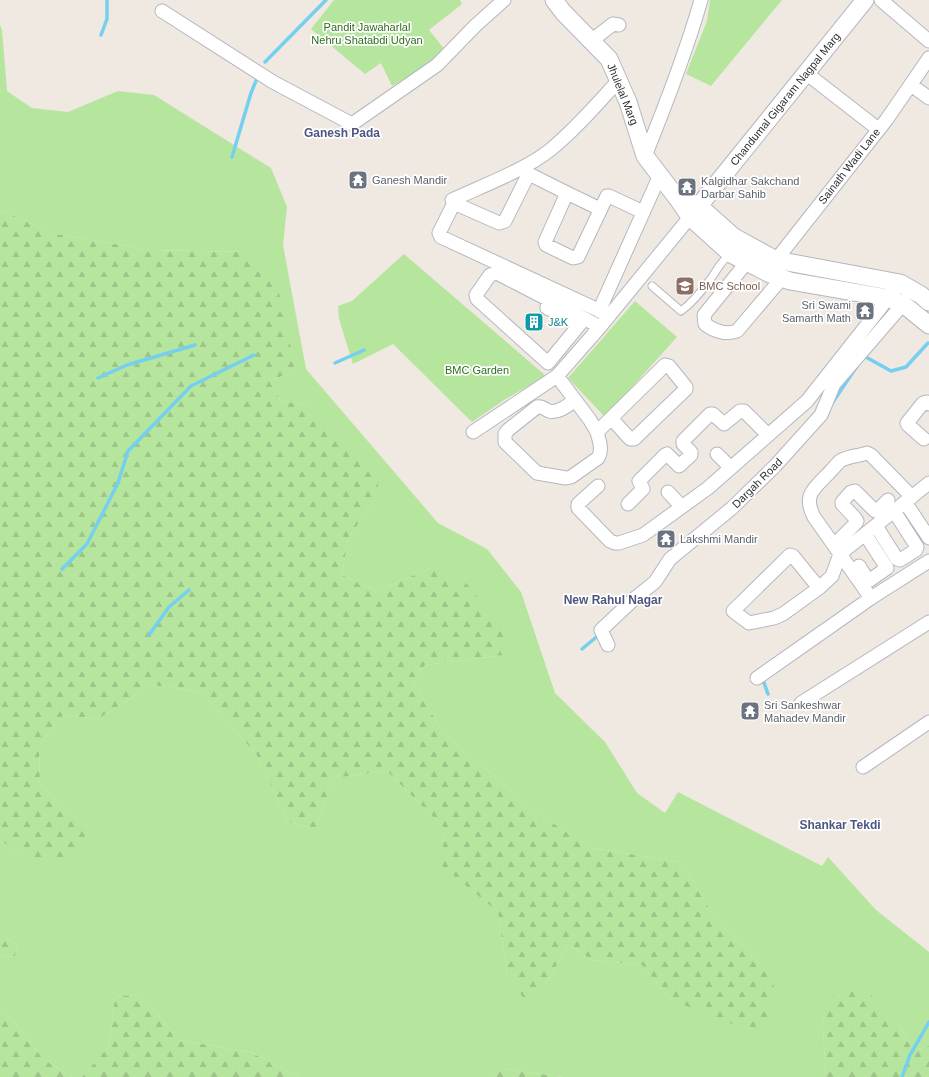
<svg xmlns="http://www.w3.org/2000/svg" width="929" height="1077" viewBox="0 0 929 1077" font-family="Arial,sans-serif">
<defs>
<pattern id="forest-firs" width="22" height="20" patternUnits="userSpaceOnUse"><rect width="22" height="20" fill="#b6e59e"/><path d="M5 1l3.5 6h-7zM16 11l3.5 6h-7z" fill="#9dc588"/></pattern>
</defs>
<rect width="100%" height="100%" fill="#efe9e1"/>
<path fill="#b6e59e" d="M334,0H460L462,4L429,30L446,51L424,67L392,86L381,63L365,74L311,29Z
M710,0H782L711,86L686,74L707,21Z
M0,25L2,30L7,91L32,108L68,112L118,91L154,95L271,168L287,207L283,245L306,369L438,523L487,549L521,592L555,693L605,742L637,793L665,813L678,792L822,866L828,857L876,910L929,952V1046L914,1050L898,1023L822,1014L826,1077H563L505,1069L492,1077H299L250,1052L178,1040L141,994L115,997L109,1046L82,1077H72L43,1059L0,1004V957L15,956L17,945L0,934V840L27,859L89,830L40,784L39,746L63,715L98,719L152,685L201,692L256,754L288,822L316,828L334,778L387,771L444,828L443,866L498,912L507,974L543,989L568,945L592,960L642,965L671,1000L768,973L713,915L681,862L593,848L541,816L442,732L413,680L425,665L504,655L433,567L377,591L342,575L348,539L374,500L309,406L280,400L269,380L296,372L245,252L151,250L56,234L0,210Z
M404,254L546,376L504,400L472,422L393,344L353,364L339,319L338,306L352,301Z
M635,301L677,337L605,417L568,378Z"/>
<path fill="url(#forest-firs)" d="M0,210L56,234L151,250L245,252L276,279L296,372L269,380L280,400L309,406L379,481L374,500L348,539L342,575L377,591L433,567L466,583L506,634L504,655L425,665L413,680L442,732L541,816L593,848L681,862L713,915L768,973L776,991L765,1029L732,1024L671,1000L642,965L592,960L568,945L543,989L524,999L507,974L498,912L442,866L444,828L387,771L334,778L316,828L288,822L256,754L201,692L152,685L98,719L63,715L39,746L40,784L89,830L71,858L27,859L0,840Z
M0,934L17,945L15,956L0,957Z
M837,989L871,995L898,1023L914,1050L929,1046V1077H826L822,1014Z
M141,994L178,1040L250,1052L299,1077H82L109,1046L115,997Z
M0,1004L43,1059L72,1077H0Z
M505,1069L563,1077H492Z"/>
<g fill="none" stroke-linecap="round" stroke-linejoin="round">
<path stroke="#75cff0" stroke-width="3.5" d="M101,35L107,19V0
M265,62L326,0
M232,157L251,93L258,76
M863,358L864,356L891,371L906,367L928,343
M335,363L364,350
M98,378L127,365L195,345
M833,402L857,366
M62,569L87,544L118,483L128,451L191,386L254,355
M149,635L169,607L189,590
M582,649L600,634
M764,678L763,680L768,694
M902,1077L910,1055L929,1022"/>
<defs>
<path id="service" d="M652,286L681,311C692,303 701,292 709,281C717,271 720,261 731,254"/>
<path id="minor" d="M881,0L929,41
M162,11L273,82L352,124L437,65L476,25L504,0
M591,41L613,24L619,25
M806,73L878,129
M911,85L929,98
M645,156C666,104 686,53 701,0
M567,193L600,209
M452,200C482,186 525,170 550,150C575,130 597,104 619,80
M747,262L704,315L705,324C714,331 726,335 737,331L782,278
M773,267L776,260L887,119L929,58
M549,300L547,307V308L580,324L548,363L477,299L476,295L490,275L497,273C531,291 566,308 600,327
M599,311L660,175
M609,315L441,237L439,233L453,205L456,204L499,223L505,221L528,175H531L567,193L545,242L546,245L573,258L578,257L607,196H609L643,212
M557,376L590,420L597,432L665,365L669,366L686,387V389L634,439H630L611,418
M575,400C568,405 558,414 549,411C544,409 543,406 537,407L508,430L505,434V442L537,473L566,478L571,477L598,458C603,449 599,440 597,432
M473,432L557,376L600,327L690,217
M924,439L908,425L907,423L923,403L927,402L929,404
M717,454L731,468
M598,486L578,504V508L610,541L615,543H619L643,535L708,488L807,401L900,283
M668,492L682,507
M905,502L929,538
M628,504L643,489L639,481L665,455L667,454L679,466L691,455V452L683,444V441L710,414H713L724,424L740,411H744L768,435
M876,526L897,559L900,560L916,550L917,547L894,511
M834,545L856,523L857,521L855,518L842,504V502L851,492L855,491L875,511H877L888,500
M859,566L867,579L870,580L887,568L865,534
M819,588L793,556L790,555L733,611L749,623L774,618L783,614L819,588L832,576L840,554L929,483
M871,598L814,517C803,496 813,489 827,475C831,471 836,465 840,461C848,456 859,456 867,453L871,455L912,497
M608,645L601,630L635,598L655,582L670,559L732,508L775,466L821,415L834,384L903,304
M757,678L871,598L929,561
M801,703L929,622
M863,767L929,722"/>
<path id="tertiary" d="M554,0L563,12L609,59L628,102L645,156L677,198L690,217L731,254L770,274L790,281L888,298L903,304L929,325
M689,202L699,206L734,237L776,260L900,283L921,295L929,302
M690,217L865,0"/>
</defs>
<use href="#service" stroke="#b4b7c1" stroke-width="9"/>
<use href="#minor" stroke="#b4b7c1" stroke-width="15"/>
<use href="#tertiary" stroke="#b4b7c1" stroke-width="19"/>
<use href="#service" stroke="#fff" stroke-width="7"/>
<use href="#minor" stroke="#fff" stroke-width="13"/>
<use href="#tertiary" stroke="#fff" stroke-width="17"/>
</g>
<defs>
<symbol id="temple-square" viewBox="-11 -11 22 22"><rect x="-9" y="-9" width="18" height="18" rx="4" fill="#6b7280" stroke="#fff"/><path d="M0-6L5-2H3V0L6.5 2.5H4V6H1.5V3h-3V6H-4V2.5H-6.5L-3 0V-2H-5Z" fill="#fff"/></symbol>
<symbol id="school-square" viewBox="-11 -11 22 22"><rect x="-9" y="-9" width="18" height="18" rx="4" fill="#8d6e63" stroke="#fff"/><path d="M0-5L7-2L0 1L-7-2ZM-4 1L0 2.5L4 1V4Q0 6-4 4Z" fill="#fff"/></symbol>
<symbol id="building-square" viewBox="-11 -11 22 22"><rect x="-9" y="-9" width="18" height="18" rx="4" fill="#0f9aa8" stroke="#fff"/><path d="M-4-6H4V6H1V3H-1V6H-4ZM-2.5-4.3h1.7v1.8h-1.7ZM.8-4.3h1.7v1.8H.8ZM-2.5-1h1.7V.8h-1.7ZM.8-1h1.7V.8H.8Z" fill="#fff"/></symbol>
</defs>
<g fill-rule="evenodd">
<use href="#temple-square" x="347" y="169" width="22" height="22"/>
<use href="#temple-square" x="676" y="176" width="22" height="22"/>
<use href="#school-square" x="674" y="275" width="22" height="22"/>
<use href="#temple-square" x="854" y="300" width="22" height="22"/>
<use href="#building-square" x="523" y="311" width="22" height="22"/>
<use href="#temple-square" x="655" y="528" width="22" height="22"/>
<use href="#temple-square" x="739" y="700" width="22" height="22"/>
</g>
<g text-anchor="middle" stroke-width="3.5" stroke-linejoin="round" paint-order="stroke">
<g font-size="11" fill="#2c6e1b" stroke="#fff">
<text x="367" y="31">Pandit Jawaharlal<tspan x="367" dy="13">Nehru Shatabdi Udyan</tspan></text>
<text x="477" y="374">BMC Garden</text>
</g>
<g font-size="11" fill="#2e2e2e" stroke="#fff">
<text transform="translate(623 94) rotate(68)" y="4">Jhulelal Marg</text>
<text transform="translate(785 99) rotate(-51)" y="4">Chandumal Gigaram Nagpal Marg</text>
<text transform="translate(849 166) rotate(-52)" y="4">Sainath Wadi Lane</text>
<text transform="translate(757 483) rotate(-45)" y="4">Dargah Road</text>
</g>
<g font-size="11" fill="#5b616d" stroke="#fff" text-anchor="start">
<text x="372" y="184">Ganesh Mandir</text>
<text x="701" y="185">Kalgidhar Sakchand<tspan x="701" dy="13">Darbar Sahib</tspan></text>
<text x="851" y="309" text-anchor="end">Sri Swami<tspan x="851" dy="13">Samarth Math</tspan></text>
<text x="680" y="543">Lakshmi Mandir</text>
<text x="764" y="709">Sri Sankeshwar<tspan x="764" dy="13">Mahadev Mandir</tspan></text>
</g>
<g font-size="11" fill="#785e54" stroke="#fff" text-anchor="start">
<text x="699" y="290">BMC School</text>
</g>
<g font-size="11" fill="#0d838f" stroke="#fff" text-anchor="start">
<text x="548" y="326">J&amp;K</text>
</g>
<g font-size="12" font-weight="bold" fill="#4d5680" stroke="#fff">
<text x="342" y="137">Ganesh Pada</text>
<text x="613" y="604">New Rahul Nagar</text>
<text x="840" y="829">Shankar Tekdi</text>
</g>
</g>
</svg>
